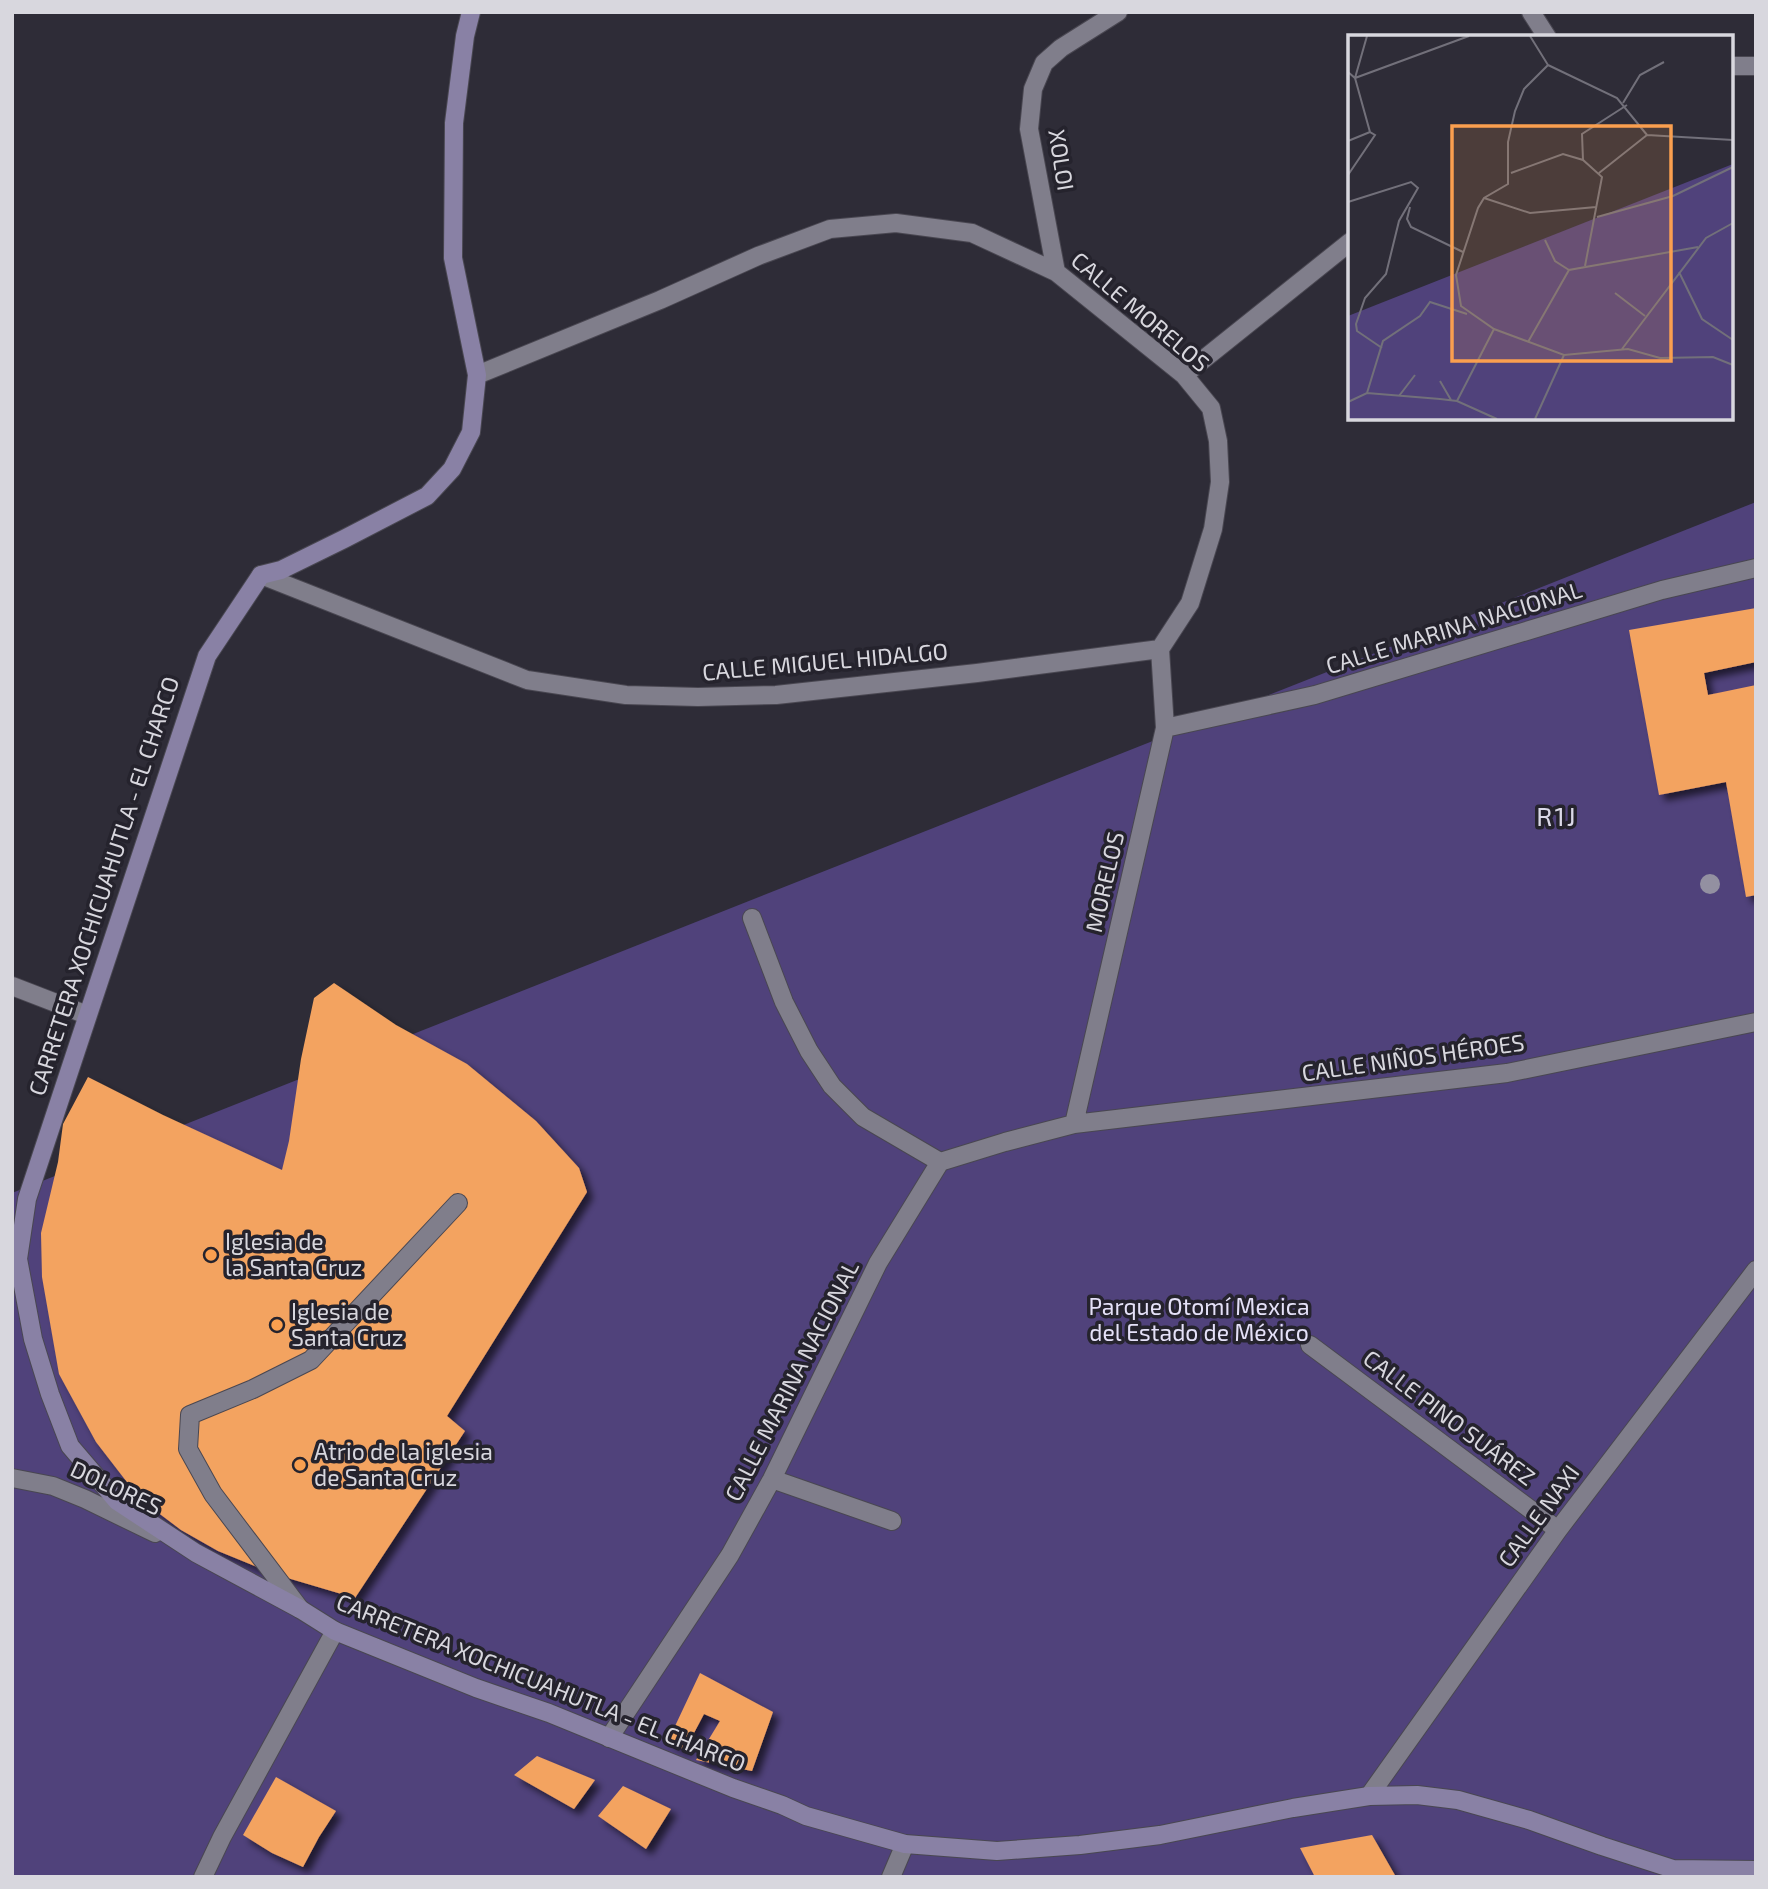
<svg xmlns="http://www.w3.org/2000/svg" width="1768" height="1889" viewBox="0 0 1768 1889" font-family="'Exo 2',sans-serif">
<defs>
<filter id="shadow"><feDropShadow dx="6" dy="6" stdDeviation="3.5" flood-color="#0009"/></filter>
</defs>
<rect width="100%" height="100%" fill="#2e2c37"/>
<path fill="#50427b" d="M1756,502V1877H12V1193Z"/>
<path fill="#f3a360" filter="url(#shadow)" d="M1756,608V662L1704,673L1708,695L1756,685V895L1746,897L1726,782L1659,795L1629,630Z
M334,983L396,1025L467,1064L536,1121L579,1168L587,1192L447,1416L465,1431L355,1598L274,1574L218,1551L181,1530L140,1499L96,1442L59,1374L42,1277L41,1233L58,1162L63,1124L88,1077L163,1115L282,1170L289,1141L301,1059L314,998Z
M700,1673L773,1712L752,1771L696,1760L720,1721L704,1714L685,1750L668,1741Z
M537,1756L595,1780L574,1809L514,1775Z
M276,1777L336,1811L319,1837L303,1867L272,1853L243,1835Z
M623,1786L671,1809L646,1849L598,1816Z
M1372,1835L1396,1877H1315L1300,1848Z"/>
<g fill="none" stroke-linecap="round" stroke-linejoin="round">
<defs>
<path id="lane" d="M300,1609L213,1494L188,1449L190,1415L253,1389L311,1360L458,1203"/>
<path id="street" d="M1531,12L1547,37
M1731,66H1756
M1056,272L1029,129L1033,89L1044,63L1061,48L1118,12
M477,375L660,300L758,256L830,229L896,223L972,233L1056,272L1184,375L1211,408L1218,441L1220,482L1213,529L1190,603L1160,649
M1184,375L1350,242
M261,575L527,680L626,695L698,697L776,695L977,673L1160,649
M1165,728L1315,695L1662,590L1756,568
M752,918L784,1002L809,1051L832,1086L863,1117L940,1162
M12,986L87,1015
M1074,1124L1165,728L1160,649
M1310,1345L1558,1530
M12,1478L53,1486L85,1499L155,1533
M772,1479L892,1521
M609,1738L730,1555L772,1479L878,1263L940,1162L1005,1142L1074,1124L1507,1073L1756,1022
M1369,1796L1558,1530L1756,1270
M203,1877L222,1837L335,1631
M891,1877L905,1844"/>
<path id="secondary" d="M471,12L465,36L454,123L453,258L477,375L471,432L452,469L427,496L344,539L281,570L261,575L207,656L27,1199L18,1259L33,1339L50,1394L70,1446L117,1501L196,1553L300,1609L335,1631L476,1688L549,1713L733,1788L782,1805L806,1816L905,1844L997,1851L1080,1845L1160,1835L1293,1808L1369,1796L1417,1795L1458,1800L1529,1820L1602,1846L1673,1869L1756,1870"/>
</defs>
<use href="#lane" stroke="#494751" stroke-width="20"/>
<use href="#street" stroke="#494751" stroke-width="20"/>
<use href="#secondary" stroke="#494751" stroke-width="20"/>
<use href="#lane" stroke="#807e8b" stroke-width="18"/>
<use href="#street" stroke="#807e8b" stroke-width="18"/>
<use href="#secondary" stroke="#8981a5" stroke-width="18"/>
</g>
<circle fill="#9390a1" cx="1710" cy="884" r="10"/>
<g fill="#fa9f4f" stroke="#25232d" stroke-width="2.5">
<circle cx="211" cy="1255" r="7"/>
<circle cx="277" cy="1325" r="7"/>
<circle cx="300" cy="1465" r="7"/>
</g>
<g text-anchor="middle" stroke-width="7" stroke-linejoin="round" paint-order="stroke">
<g font-size="23" fill="#d8d7de" stroke="#25232d">
<text transform="translate(1061 160) rotate(81)" y="8">XOLOI</text>
<text transform="translate(1140 312) rotate(40)" y="8">CALLE MORELOS</text>
<text transform="translate(1454 628) rotate(-17)" y="8">CALLE MARINA NACIONAL</text>
<text transform="translate(825 662) rotate(-5)" y="8">CALLE MIGUEL HIDALGO</text>
<text transform="translate(1105 882) rotate(-77)" y="8">MORELOS</text>
<text transform="translate(104 886) rotate(-72)" y="8">CARRETERA XOCHICUAHUTLA - EL CHARCO</text>
<text transform="translate(1413 1058) rotate(-8)" y="8">CALLE NIÑOS HÉROES</text>
<text transform="translate(792 1381) rotate(-63)" y="8">CALLE MARINA NACIONAL</text>
<text transform="translate(1449 1418) rotate(37)" y="8">CALLE PINO SUÁREZ</text>
<text transform="translate(116 1488) rotate(25)" y="8">DOLORES</text>
<text transform="translate(1539 1516) rotate(-54)" y="8">CALLE NAXI</text>
<text transform="translate(541 1683) rotate(22)" y="8">CARRETERA XOCHICUAHUTLA - EL CHARCO</text>
</g>
<g font-size="23" fill="#d8d7de" stroke="#25232d" text-anchor="start">
<text x="225" y="1250">Iglesia de<tspan x="225" dy="26">la Santa Cruz</tspan></text>
<text x="291" y="1320">Iglesia de<tspan x="291" dy="26">Santa Cruz</tspan></text>
<text x="314" y="1460">Atrio de la iglesia<tspan x="314" dy="26">de Santa Cruz</tspan></text>
</g>
<g font-size="23" fill="#e5e1f8" stroke="#25232d">
<text x="1199" y="1315">Parque Otomí Mexica<tspan x="1199" dy="26">del Estado de México</tspan></text>
</g>
<g font-size="26" letter-spacing="2" fill="#dbd9e8" stroke="#25232d">
<text x="1557" y="826">R1J</text>
</g>
</g>
<g transform="translate(1348 35)">
<rect width="385" height="385" fill="#2e2c37"/>
<path d="M385,129V384H0V281Z" fill="#50427b"/>
<path fill="none" stroke="#72707a" stroke-width="2" d="M182,1L200,30L176,54L167,76L160,107V149L136,163L130,173L108,240L113,271L146,294L216,320L280,314L312,323L365,322L385,330M200,30L269,63L299,100M0,37L7,43L121,1M275,68L292,40L316,27M299,100L385,105M0,106L22,97M235,125L234,99L279,70M163,138L215,119L235,125L254,142L237,231M251,138L299,100M0,140L27,100L22,97L7,43L19,1M136,163L182,178L248,172M0,167L63,147L70,153L51,186L38,239L17,263L8,289L9,296L34,313M62,172L59,184L63,192L115,217M249,182L325,161L385,132M197,205L207,226L221,235M331,237L354,284L385,305M267,258L297,281M180,307L221,235L350,212M274,314L358,203L385,188M92,346L103,365M19,358L35,306L72,281L82,267L119,279M51,361L67,340M109,366L146,294M0,367L19,358L92,364L109,366L149,384M187,384L216,320"/>
<path fill="#fa9f4f" fill-opacity="0.15" stroke="#fa9f4f" stroke-width="3.5" d="M104,91H323V326H104Z"/>
<rect width="385" height="385" fill="none" stroke="#d8d7de" stroke-width="3.5"/>
</g>
<rect width="1768" height="1889" fill="none" stroke="#d8d7de" stroke-width="28"/>
</svg>
